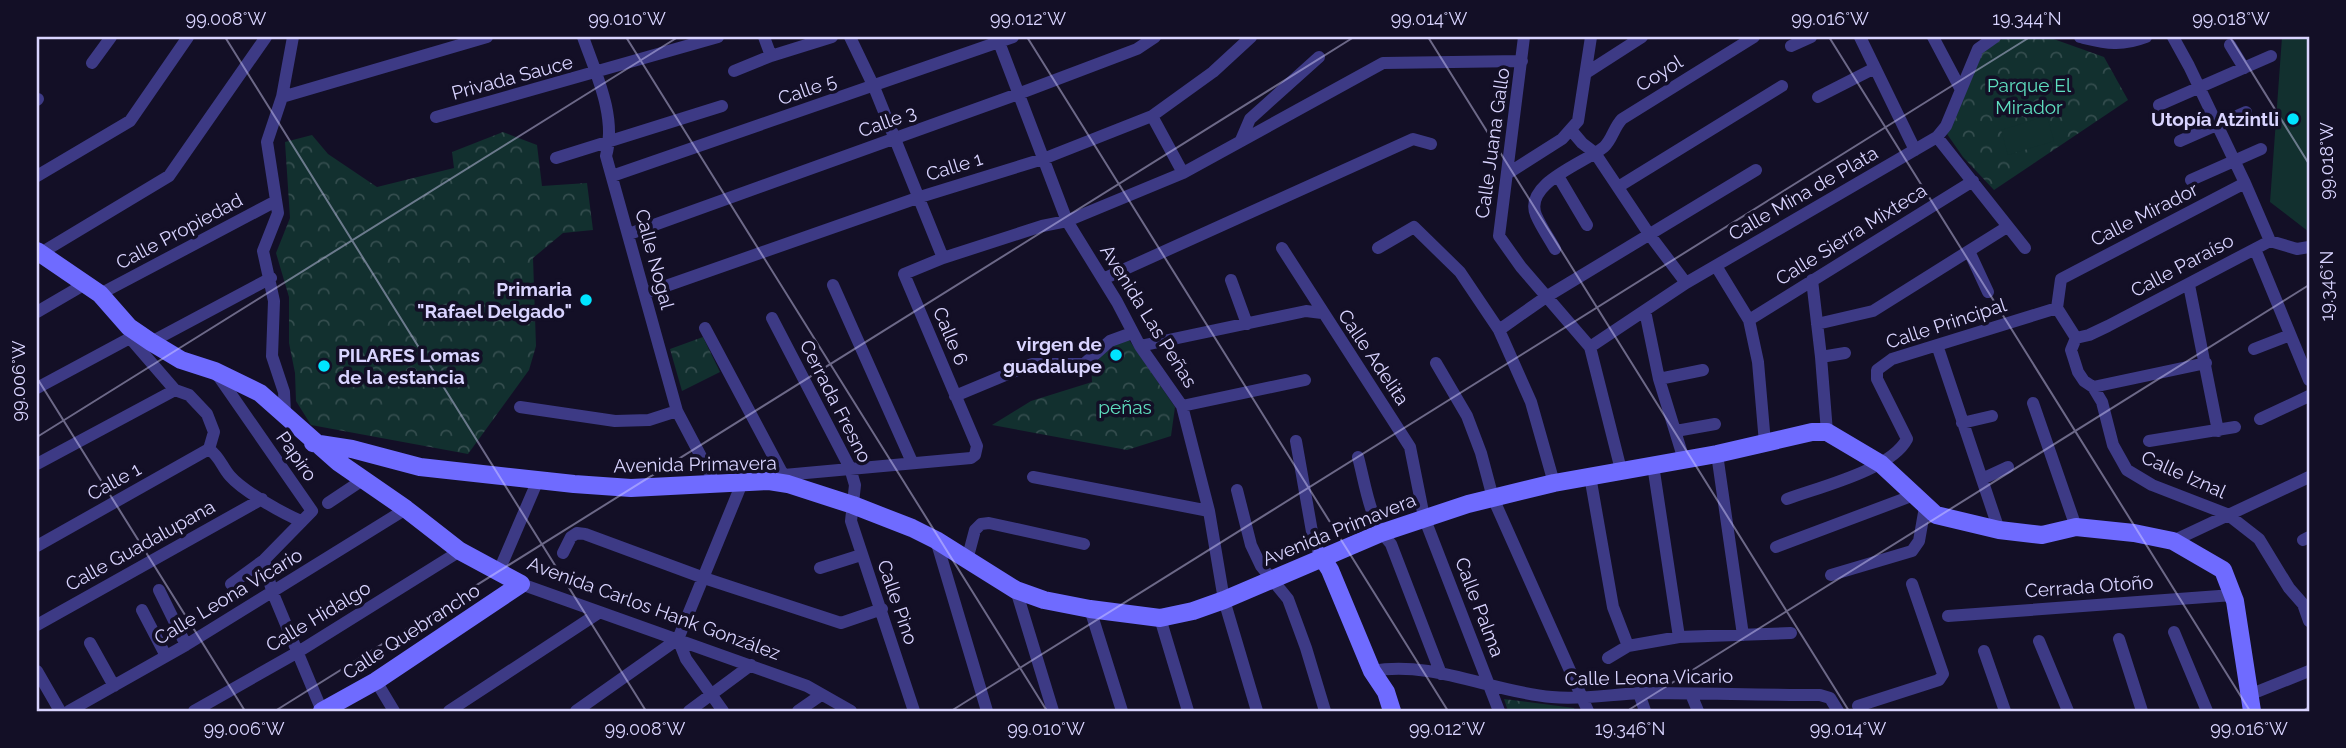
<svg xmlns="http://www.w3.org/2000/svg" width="2346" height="748" viewBox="0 0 2346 748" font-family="Raleway,sans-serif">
<defs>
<pattern id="park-crowns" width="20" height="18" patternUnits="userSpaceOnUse" patternTransform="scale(1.75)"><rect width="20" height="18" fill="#12302f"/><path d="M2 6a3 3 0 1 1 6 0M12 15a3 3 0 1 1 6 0" fill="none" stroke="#344d4e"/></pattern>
</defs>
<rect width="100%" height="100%" fill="#130f26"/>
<path fill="url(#park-crowns)" d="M2011,37H2048L2104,57L2128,100L1994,190L1963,157L1947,134C1961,112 1972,56 1990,44C1996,40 2004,39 2011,37Z
M503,132L537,145L542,186L587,183L593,230L563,233L533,258L536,346L529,370L468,454L311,425L296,401L295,373L289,343V297L276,253L290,218L285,142L312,135L328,154L377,187L454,168L452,152Z
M703,337L720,372L682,391L670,349Z
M1127,337L1175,407L1171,436L1127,450L992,425L1031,401L1092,382L1091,363Z
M1504,699L1574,708L1575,711H1508Z"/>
<path fill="#12302f" d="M2282,37H2309V232L2270,202Z
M2047,116L2054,141L2008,155L2001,130Z"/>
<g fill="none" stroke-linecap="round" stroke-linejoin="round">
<path stroke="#3d3a85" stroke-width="12" d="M583,37C596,74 617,117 606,156L677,411L716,485
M764,37L771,56L832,37
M850,37L874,87L943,258
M997,37L1067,221L1117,302L1140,346L1182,406L1209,511L1224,600L1257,711
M1524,37L1499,236L1521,267L1590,347L1621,470
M1860,37L1915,150
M1933,37L1960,88
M2080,37C2106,43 2120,47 2146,37
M2173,37L2189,66L2245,183L2270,241
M2230,45L2244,68
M1791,46L1811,37
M92,63L111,37
M734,71L771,56
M1586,73L1642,37
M282,97L487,37
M1818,97L1875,68
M37,100L38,99
M2159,105L2271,56
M1152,116L1183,173
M436,117L718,37
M1571,130L1582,143L1595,153L1649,234L1686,283
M1937,137L2025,248
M1241,140L1250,119L1319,57
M2180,141L2246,112
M556,158L722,106
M1507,174L1562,139L1578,121L1591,37
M37,176L130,121L188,37
M612,176L1013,37
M1558,176L1587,225
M2191,180L2261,149
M2245,183L2061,279L2057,308L2076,338L2071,350L2078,372L2084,381L2093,387L2102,402L2113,445L2127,470L2152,485L2227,514L2259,539L2289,588L2303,604L2309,621
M1618,187L1782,86
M629,234L1018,94L1137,49L1155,37
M1282,248L1410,447L1424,517L1499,711
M1378,248L1414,227L1460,272L1499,330L1531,402L1554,483
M1555,249C1549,238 1541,227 1536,215C1523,183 1585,163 1604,147C1612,140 1614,127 1622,119L1754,37
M2255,249L2309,380
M1969,251L1988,292
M41,253L169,176L266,37
M1716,266L1749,320L1758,362L1765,443
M1103,279L1413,139L1431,144
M1231,280L1247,324
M1812,280L1821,357L1827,432
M833,285L912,462
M2189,285L2218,431
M646,293L920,197L1043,159L1152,116L1213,72L1251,37
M100,294L276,201
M1645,311L1659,379L1684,460
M37,312L85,284
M772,318L850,468L855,485L851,521L914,711
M1749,320L1973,181
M1817,324L1873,311L2007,227
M129,327L130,338L175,390L189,395L207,414L214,432L209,449C220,457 222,467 230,476C243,491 282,513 301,521
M705,328L787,482
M1499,330L1546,297L1756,170
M2076,338L2089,335L2108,326L2270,241L2297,249L2309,247
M151,342L271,278
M1937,345L1999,530
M1140,346L1306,311L1322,313
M1590,347L1686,283L1937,137L1946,126L1978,49L1995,37
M2254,349L2290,335
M1821,357L1845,353
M1436,363L1467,416L1481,453L1493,498L1588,711
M217,374L312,511L264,560L231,584
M1659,379L1703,370
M2093,387L2206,363
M37,388L130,338
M955,396L1032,364H1084L1110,341L1132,333
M2033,403L2076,527
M1182,406L1305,380
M520,407L615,421L649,420L677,411
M285,413L284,392L272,356L274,301L263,251L278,213L267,142L282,97L293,37
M2260,419L2309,396
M1962,423L1992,416
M1676,431L1715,424
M1296,441L1314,543L1321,556
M2149,441L2235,427
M1717,454L1743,635
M1358,457C1366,487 1369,520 1391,544L1441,674
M37,464L175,390
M1653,465L1679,637
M784,475L971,458L975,455L977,446L904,274L943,258L1042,226L1067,221L1183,173L1383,63L1522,61
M1590,476L1613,607L1628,646
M1033,477L1209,511
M1982,479L2008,467
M1237,490L1251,545L1261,566L1288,599L1306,648L1325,711
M1787,499C1819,487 1891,470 1907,439L1877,379V370L1892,359L2057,308
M328,503L364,479
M936,540L987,711
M2303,540L2309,537
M2173,541L2309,477
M37,546L209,449
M1776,547L1914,495
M563,553L571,537L577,533L585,534L704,578L841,623L882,609
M264,560L272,591L322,711
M967,560L975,530L981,524L989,523L1084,544
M820,568L861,555
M498,573L538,480
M1831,575L1912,551L1919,541L1925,507
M521,584L807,686L851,711
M159,590L186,645
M1016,590L1053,711
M1090,609L1122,711
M142,610L166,656
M1948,616L2233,595
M1160,618L1188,711
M37,625L262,499
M2174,632L2207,711
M678,639L686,659L723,711
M2119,639L2142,711
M2039,641L2068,711
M90,643L114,686
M1984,651L2005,711
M1608,658L1628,646L1679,637L1791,633
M37,671L60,711
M1372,671C1434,660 1491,692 1552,697C1583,700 1612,694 1643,693C1702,693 1761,695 1820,695L1830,698L1838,711
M376,681L394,711
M1639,693L1645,711
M1691,694L1698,711
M2249,695L2309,671
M1858,706L1939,680L1943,674L1912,584
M69,711L186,645L406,509
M194,711L298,652L460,551
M449,711L600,612
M576,711L678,639L742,483
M689,711L751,665
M798,711L821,695"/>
<path stroke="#6f6bff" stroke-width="18" d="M37,251L100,294L129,327L151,342L181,360L215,371L260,393L338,462L406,509L460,551L521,584
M313,443L352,449L420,467L574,484L631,488L769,481L788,484L853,505L912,528L936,540L1016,590L1044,600L1090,609L1160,618L1193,611L1224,600L1381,533L1468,504L1554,483L1717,454L1812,432H1827L1881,464L1936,515L1999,530L2042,535L2076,527L2134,533L2173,541L2223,570L2235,601L2252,711
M1321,556L1330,570L1372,671L1386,692L1392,711
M322,711L376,681L521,584"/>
</g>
<path fill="none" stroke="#d9d4ff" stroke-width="2" stroke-opacity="0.45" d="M225,37L646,711M626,37L1047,711M1027,37L1448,711M1428,37L1849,711M1829,37L2250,711M2230,37L2309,164M37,378L245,711M37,437L678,37M275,711L1354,37M951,711L2030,37M1627,711L2309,285M2303,711L2309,707"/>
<g fill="#00e5ff" stroke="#130f26" stroke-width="2.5">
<circle cx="2293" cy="119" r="7"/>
<circle cx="586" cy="300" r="7"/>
<circle cx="1116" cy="355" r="7"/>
<circle cx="324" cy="366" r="7"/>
</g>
<g text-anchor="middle" stroke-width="7" stroke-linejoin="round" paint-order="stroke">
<g font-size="19" fill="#d9d4ff" stroke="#130f26">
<text transform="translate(1659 73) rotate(-32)" y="7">Coyol</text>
<text transform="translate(512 77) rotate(-15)" y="7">Privada Sauce</text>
<text transform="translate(807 89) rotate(-19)" y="7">Calle 5</text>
<text transform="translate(887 121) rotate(-20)" y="7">Calle 3</text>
<text transform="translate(1492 143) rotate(-82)" y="7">Calle Juana Gallo</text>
<text transform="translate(954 166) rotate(-17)" y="7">Calle 1</text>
<text transform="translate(1803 193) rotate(-30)" y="7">Calle Mina de Plata</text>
<text transform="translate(2144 214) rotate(-27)" y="7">Calle Mirador</text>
<text transform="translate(179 231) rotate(-28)" y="7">Calle Propiedad</text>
<text transform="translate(1851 234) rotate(-32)" y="7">Calle Sierra Mixteca</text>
<text transform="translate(655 259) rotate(75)" y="7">Calle Nogal</text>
<text transform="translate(2182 265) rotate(-28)" y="7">Calle Paraíso</text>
<text transform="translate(1149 316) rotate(58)" y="7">Avenida Las Peñas</text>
<text transform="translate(1946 323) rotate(-18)" y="7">Calle Principal</text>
<text transform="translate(951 336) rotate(67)" y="7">Calle 6</text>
<text transform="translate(1374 357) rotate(56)" y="7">Calle Adelita</text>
<text transform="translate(836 401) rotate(63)" y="7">Cerrada Fresno</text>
<text transform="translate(297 456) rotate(55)" y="7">Papiro</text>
<text transform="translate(695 464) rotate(-1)" y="7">Avenida Primavera</text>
<text transform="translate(2184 474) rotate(24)" y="7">Calle Iznal</text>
<text transform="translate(114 481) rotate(-29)" y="7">Calle 1</text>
<text transform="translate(1339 529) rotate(-22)" y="7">Avenida Primavera</text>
<text transform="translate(140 545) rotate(-29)" y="7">Calle Guadalupana</text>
<text transform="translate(2089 586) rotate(-4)" y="7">Cerrada Otoño</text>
<text transform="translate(228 596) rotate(-31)" y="7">Calle Leona Vicario</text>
<text transform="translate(898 602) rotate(71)" y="7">Calle Pino</text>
<text transform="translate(1480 607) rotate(69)" y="7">Calle Palma</text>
<text transform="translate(654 608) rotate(20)" y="7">Avenida Carlos Hank González</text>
<text transform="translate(318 616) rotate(-31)" y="7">Calle Hidalgo</text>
<text transform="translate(411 631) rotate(-33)" y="7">Calle Quebrancho</text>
<text transform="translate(1649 677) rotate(-1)" y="7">Calle Leona Vicario</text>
</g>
<g font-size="19" fill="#5fe0c0" stroke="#130f26">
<text x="2029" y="92">Parque El<tspan x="2029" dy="22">Mirador</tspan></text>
<text x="1125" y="414">peñas</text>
</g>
<g font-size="19" font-weight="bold" fill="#d9d4ff" stroke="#130f26" text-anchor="end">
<text x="2279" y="126">Utopía Atzintli</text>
<text x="572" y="296">Primaria<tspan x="572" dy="22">"Rafael Delgado"</tspan></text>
<text x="1102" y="351">virgen de<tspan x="1102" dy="22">guadalupe</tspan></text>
<text x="338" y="362" text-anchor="start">PILARES Lomas<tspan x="338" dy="22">de la estancia</tspan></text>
</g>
</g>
<rect width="2346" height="748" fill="none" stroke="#130f26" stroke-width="77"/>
<rect x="38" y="38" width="2270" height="672" fill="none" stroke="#d9d4ff" stroke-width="2.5"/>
<g font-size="18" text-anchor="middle" fill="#d9d4ff">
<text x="226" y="25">99.008°W</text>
<text x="627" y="25">99.010°W</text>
<text x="1028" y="25">99.012°W</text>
<text x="1429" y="25">99.014°W</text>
<text x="1830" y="25">99.016°W</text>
<text x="2027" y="25">19.344°N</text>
<text x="2231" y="25">99.018°W</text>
<text transform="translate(2327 161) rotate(-90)" y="6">99.018°W</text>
<text transform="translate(2327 286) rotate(-90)" y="6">19.346°N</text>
<text transform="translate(19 381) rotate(-90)" y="6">99.006°W</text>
<text x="244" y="735">99.006°W</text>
<text x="645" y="735">99.008°W</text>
<text x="1046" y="735">99.010°W</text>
<text x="1447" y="735">99.012°W</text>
<text x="1630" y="735">19.346°N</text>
<text x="1848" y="735">99.014°W</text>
<text x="2249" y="735">99.016°W</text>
</g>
</svg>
